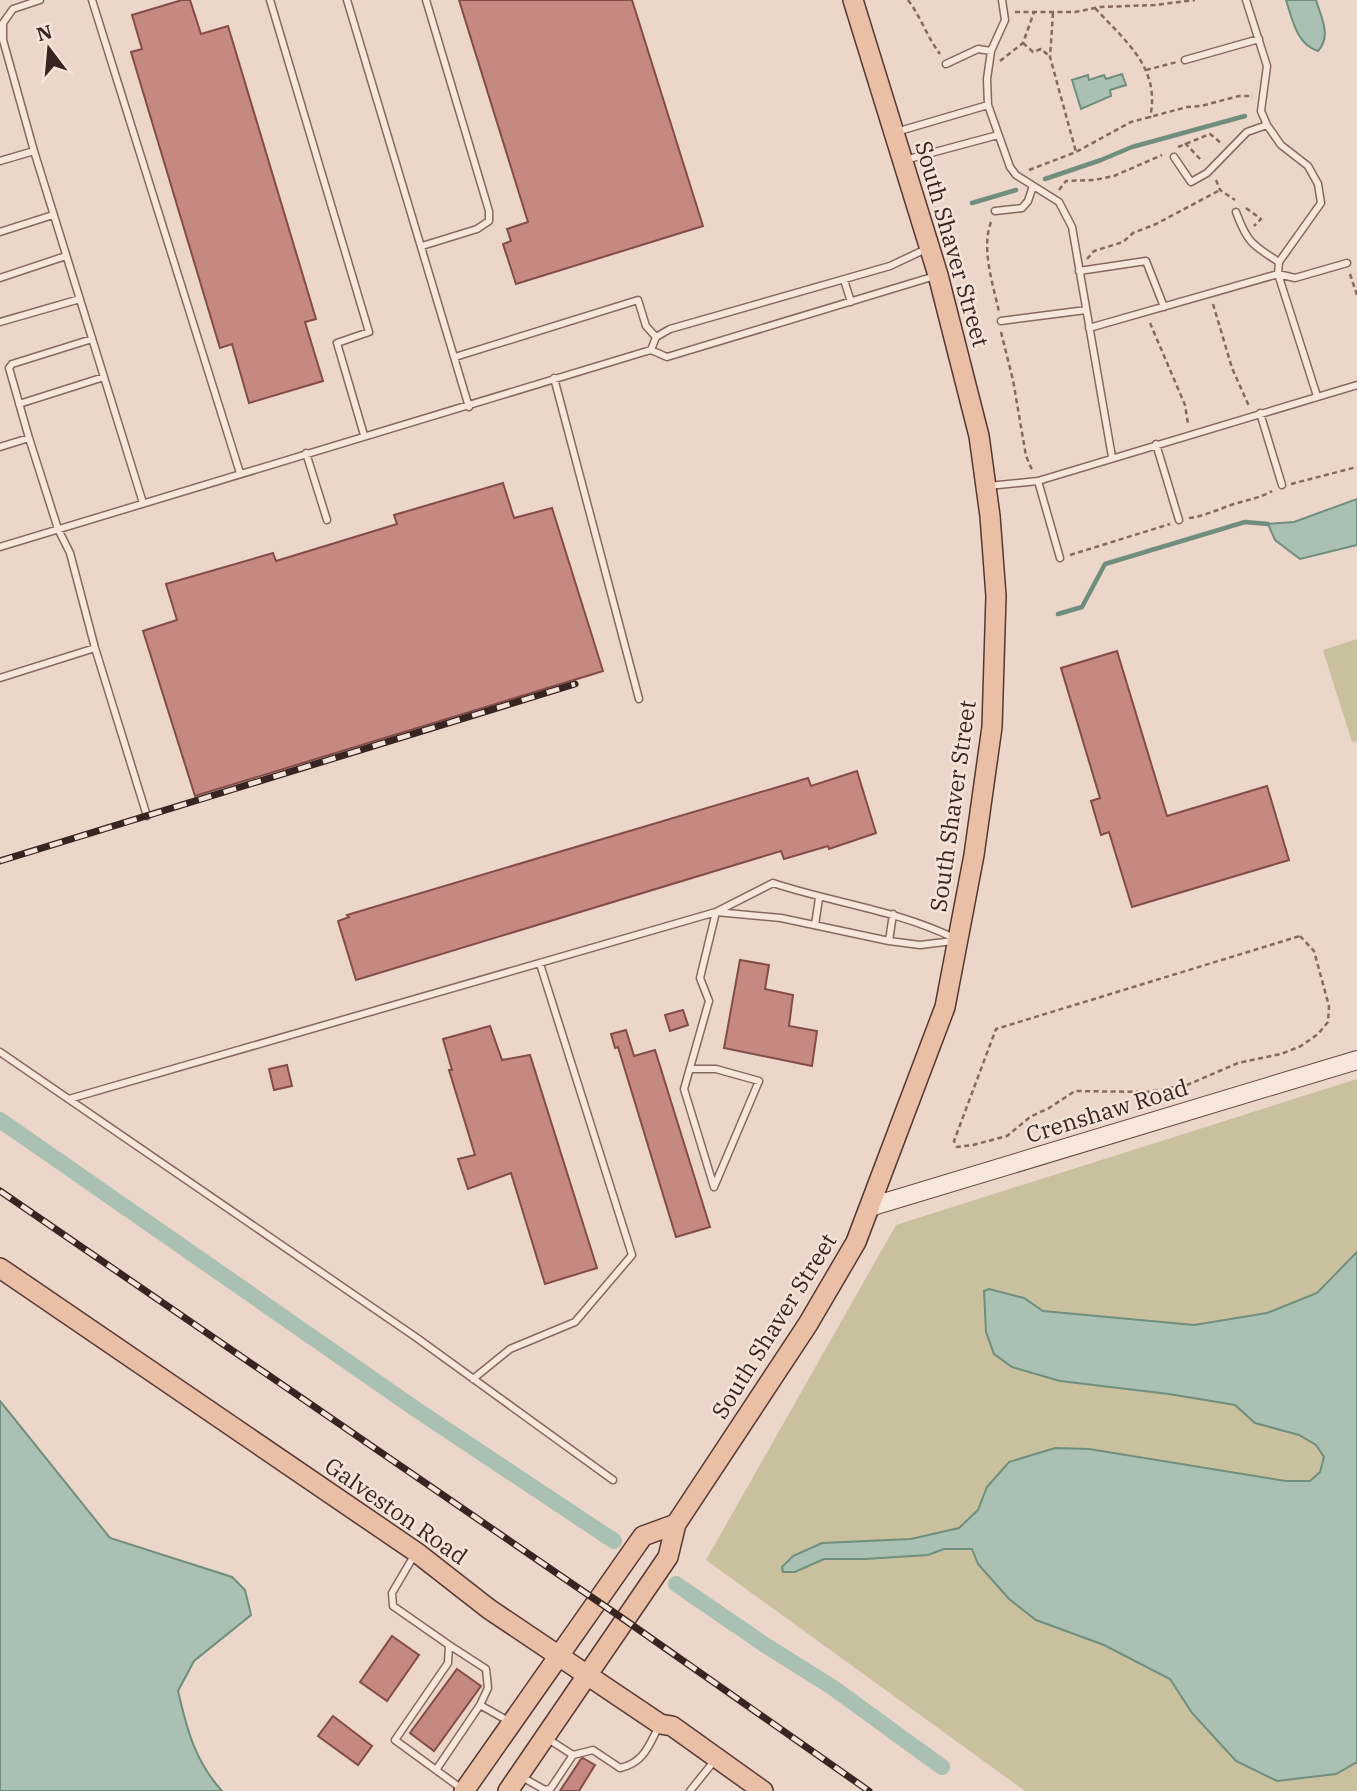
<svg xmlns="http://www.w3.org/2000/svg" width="1357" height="1791" viewBox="0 0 1357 1791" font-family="'IBM Plex Serif',serif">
<rect width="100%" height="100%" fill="#ebd6c9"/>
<path fill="#c9c09e" d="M1357,639V741L1352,742L1323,650Z
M1357,1079V1791H1025L706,1560L896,1225Z"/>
<path fill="#a9c0b2" stroke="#708e7d" stroke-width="2" d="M1286,0H1316C1321,17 1332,36 1318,51C1297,45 1292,19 1286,0Z
M1122,74L1126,85L1110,90L1111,96L1081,109L1072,80L1088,75L1089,80L1104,75L1106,79Z
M1357,499V545L1300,559L1275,540L1268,524L1294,522Z
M1357,1252V1762L1336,1774L1277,1781L1236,1761L1192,1713L1170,1679L1104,1645L1036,1620L1009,1599L978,1564L972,1549H944L928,1555L865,1559H824L795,1572H783L782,1567L793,1556L822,1543L911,1539L959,1528L978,1510L987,1487L1009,1462L1055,1448L1089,1449L1286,1481H1310L1320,1472L1324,1457L1316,1445L1299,1435L1255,1423L1235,1405L1169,1394L1060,1381L1012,1367L994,1354L986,1332L984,1291L989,1289L1024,1298L1043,1311L1194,1325L1267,1313L1317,1293Z
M0,1401L110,1538L232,1577L245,1590L251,1615L194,1661L178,1691C187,1730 195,1761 222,1791H0Z"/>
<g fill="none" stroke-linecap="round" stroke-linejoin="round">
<path stroke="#708e7d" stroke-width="4.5" d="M1045,179L1101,160L1132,147L1245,116
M972,203L1016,190
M1058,614L1082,607L1105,564L1245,522L1268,524"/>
<path stroke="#a9c0b2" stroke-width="16" d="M0,1120L417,1410L614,1541
M676,1584L765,1645L832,1687L942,1767"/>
</g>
<path fill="#c68982" stroke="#834c47" stroke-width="2" d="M182,0H190L201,34L228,26L316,319L305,322L323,381L249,403L232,344L220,348L131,52L142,49L132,15Z
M459,0H632L703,226L516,284L503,244L511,241L507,229L528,222Z
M503,483L514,518L552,508L603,671L195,796L143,631L177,620L166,584L273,553L276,561L397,524L394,515Z
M1117,651L1167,816L1267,786L1289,860L1132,907L1109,832L1101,835L1091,801L1100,798L1061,668Z
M857,771L876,833L829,849L828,846L784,859L781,851L356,980L338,921L349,917L347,915L808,778L811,786Z
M740,960L769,965L765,989L793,995L789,1026L817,1031L812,1066L724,1048Z
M683,1010L688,1025L670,1031L665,1015Z
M490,1026L502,1060L530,1055L597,1268L545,1284L511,1173L468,1189L458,1159L475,1155L449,1070H452L443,1039Z
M626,1030L634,1056L655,1050L710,1227L676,1237L618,1047L615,1048L611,1034Z
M287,1065L292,1086L274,1090L269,1069Z
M392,1636L419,1655L387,1701L360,1682Z
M457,1669L481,1686L434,1751L410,1733Z
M333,1716L372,1746L358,1765L318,1736Z
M583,1758L595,1765L579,1791H560L581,1759Z"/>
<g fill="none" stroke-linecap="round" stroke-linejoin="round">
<defs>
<path id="lane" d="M92,0L240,473
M270,0L369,332L337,343L364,435
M347,0L469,407
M1002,0L1005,20L991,51L987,79L988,105L1010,167L1016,175L1059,202L1072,227L1112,457
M1246,0L1267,66L1261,111L1267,125L1281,145L1308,166L1318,184L1321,203L1279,262L1278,274L1317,396
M1185,60L1259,39
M946,64L978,49L991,51
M896,132L988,105
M34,151L3,40V23L13,9L40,0
M1174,157L1191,182L1207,173L1247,132L1267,125
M905,160L998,135
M0,161L34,151L143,503
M995,211L1022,208L1028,201L1033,186
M1236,212C1247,242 1252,245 1279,262
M0,232L53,215
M422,246L477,229L489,221V211L426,0
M1079,271L1146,261L1164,307
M0,278L66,256
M844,280L851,302
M1001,321L1086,310
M0,322L80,299
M1089,328L1278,274L1295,278L1347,263
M651,350L656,337L670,329L890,266L926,249
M455,357L638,300L646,326L656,337
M554,378L639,699
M19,404L104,377
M1260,413L1282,485
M29,438L9,368L12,364L92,339
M1156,444L1179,520
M0,447L29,438L58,529L70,553L95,648L0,678
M306,453L327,520
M1038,481L1060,558
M988,486L1038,481L1357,385
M0,547L644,352L651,350L667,357L935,276
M95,648L147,816
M716,912L781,918L889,941L920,945L953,941
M815,925L819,898
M889,941L893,914
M0,1052L417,1338L613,1480
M690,1069H716L759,1081L714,1187L684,1089L709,1001L700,978L716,912
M69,1099L716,912L773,883C833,903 897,910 954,938
M473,1379L510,1349L575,1322L632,1255L540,964
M415,1554L392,1593L393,1606L449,1645L448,1663L395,1740L462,1789
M449,1645L486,1669L488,1688L480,1705
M548,1739L573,1755
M436,1770L480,1705L510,1722
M520,1776L545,1790L551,1788L573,1755L593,1750L620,1768C644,1763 649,1745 659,1726
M690,1791L715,1760"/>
<path id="secondary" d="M870,1207L1357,1060"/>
<path id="primary" d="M0,1268L416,1552L489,1609L660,1724L672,1726L763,1791
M464,1791L643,1536L676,1524
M508,1791L668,1557L676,1524L808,1324L856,1242L945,1007L974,855L992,727L996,596L990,516L979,436L938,275L853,0"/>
</defs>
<use href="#lane" stroke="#86685f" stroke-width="9"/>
<use href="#secondary" stroke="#684942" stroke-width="20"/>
<use href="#primary" stroke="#553833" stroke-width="22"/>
<path stroke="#86685f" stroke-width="2.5" stroke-dasharray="5 3.5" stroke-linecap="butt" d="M908,0C921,17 927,37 940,54
M1095,8C1126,42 1161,68 1150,118
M1015,12H1075L1100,7L1155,5L1195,0
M1053,13L1050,57L1076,152
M1023,43L1033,52L1041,49L1048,55
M1000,61L1023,43L1034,12
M1146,70L1177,62
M1185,143L1202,161
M1178,147L1210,134L1221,143
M1029,170L1076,152L1131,122L1187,107L1201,106L1239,96H1253
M1216,180L1220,190L1235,200
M1059,190L1066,181L1094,180L1114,176L1162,155
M1246,208L1261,219L1254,226
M991,222C981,249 993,284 999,312
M1087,259L1094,251L1123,242L1133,233L1156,224L1220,190
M1350,274L1357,295
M1213,304L1232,368L1249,406
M1150,323L1185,405L1188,424
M1001,332L1013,380L1026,456L1033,472
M1291,484L1357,467
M1189,518C1205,516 1219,509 1234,504C1247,500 1260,498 1272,491
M1070,555L1170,524
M1300,936L1314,951L1329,1006L1328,1022L1318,1034L1301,1046L1281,1054L1238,1063L1187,1085L1146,1092L1075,1091L1049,1108L1030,1117L1007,1136L973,1145L957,1147L954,1141L996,1029Z"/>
<use href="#lane" stroke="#f6e6dc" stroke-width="6"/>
<use href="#secondary" stroke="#f6e6dc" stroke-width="18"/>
<use href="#primary" stroke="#eabfa5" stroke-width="19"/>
<defs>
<path id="rail" d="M0,861L575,684
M0,1191L625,1620L869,1791"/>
</defs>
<use href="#rail" stroke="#382521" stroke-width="7"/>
<use href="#rail" stroke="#f3e3d8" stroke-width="4.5" stroke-dasharray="13" stroke-linecap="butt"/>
</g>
<g text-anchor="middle" stroke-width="5" stroke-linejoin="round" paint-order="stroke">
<g font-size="23" fill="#382521" stroke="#f3e3d8">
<text transform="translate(952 244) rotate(74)" y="8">South Shaver Street</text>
<text transform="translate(953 806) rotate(-82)" y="8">South Shaver Street</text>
<text transform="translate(1107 1111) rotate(-17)" y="8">Crenshaw Road</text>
<text transform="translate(774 1326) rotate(-58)" y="8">South Shaver Street</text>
<text transform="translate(396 1511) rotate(35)" y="8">Galveston Road</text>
</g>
</g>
<g transform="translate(49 49) rotate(344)" stroke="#f3e3d8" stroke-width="5" paint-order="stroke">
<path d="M0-5L12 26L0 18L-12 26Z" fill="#382521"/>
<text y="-10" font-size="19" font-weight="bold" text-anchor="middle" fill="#382521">N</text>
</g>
</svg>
